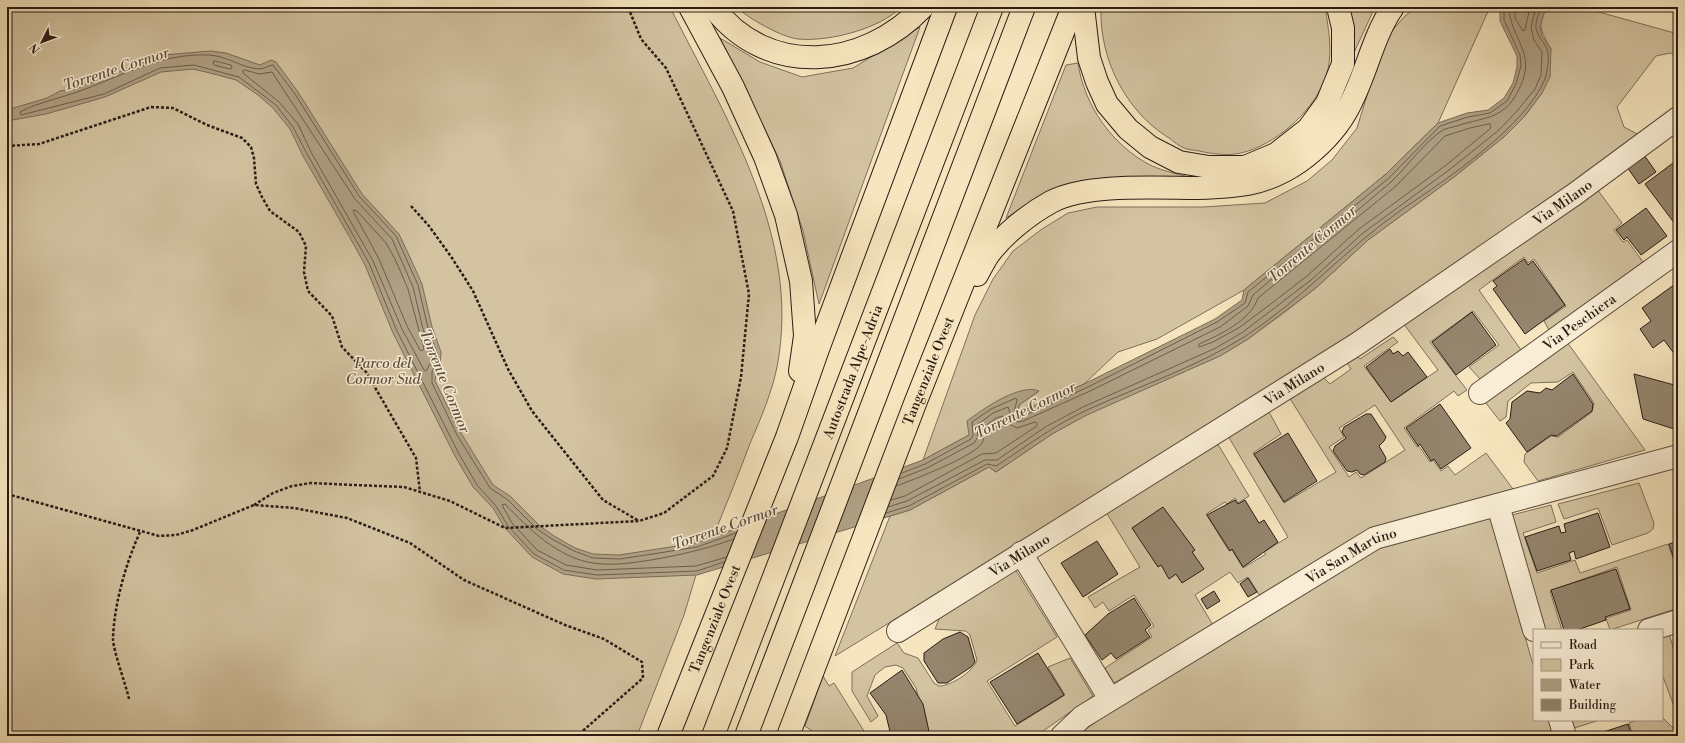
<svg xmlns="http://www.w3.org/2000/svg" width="1685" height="743" viewBox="0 0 1685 743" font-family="'Libre Bodoni',serif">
<rect width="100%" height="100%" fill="#f6e5be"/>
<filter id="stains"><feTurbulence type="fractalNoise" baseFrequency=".005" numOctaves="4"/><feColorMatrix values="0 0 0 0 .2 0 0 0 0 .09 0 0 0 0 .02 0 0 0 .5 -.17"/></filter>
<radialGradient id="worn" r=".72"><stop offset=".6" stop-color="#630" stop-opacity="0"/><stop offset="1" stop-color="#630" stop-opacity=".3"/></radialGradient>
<path fill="#d3c3a1" stroke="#7e705b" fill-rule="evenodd" d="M7,7H670C726,119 802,237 777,367C772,392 761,418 751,441C739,473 726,505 713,537L710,538L696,575L684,615L637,736H7Z
M736,7H901C880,29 828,42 798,39C781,37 748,18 736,7Z
M1101,7H1325C1329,32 1334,58 1324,82C1310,114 1275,145 1241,153C1228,156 1212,154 1199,151C1194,150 1188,150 1184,148C1179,146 1174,142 1169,138C1125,111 1099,58 1101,7Z
M1346,7H1375L1352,57Z
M1416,7H1490L1438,123L1386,174L1244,290L1157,339L1118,352L1084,384L1018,414L1019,405L1039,391L969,435L923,460L975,315L993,279L1013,251L1042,229L1068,213L1097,207H1203L1265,203L1307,181L1332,160L1357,128L1384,40L1405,16Z
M1546,7H1581L1678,34V56L1670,53L1656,56L1617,107L1624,127L1643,137L1326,356L835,656L890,516L910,510L989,467L996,472L1052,434L1087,414L1220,356L1248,339L1285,312L1317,287L1368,240L1454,177L1505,136L1524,117L1542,93L1551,49C1543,36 1535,21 1546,7Z
M920,27L819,304L803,231L780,161L720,38L760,62L802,77L853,68Z
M1078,63C1084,105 1112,145 1150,165C1165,172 1182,175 1197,179L1030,204L1006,218L1066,65Z
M1597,189L1622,223L1614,230L1623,242L1627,240L1643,262L1549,330L1544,321L1566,306L1534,259L1528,263L1524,257L1479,290L1521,350L1481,380L1469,367L1499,345L1473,311L1430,342L1467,390L1458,396L1454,391L1404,428L1417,447L1419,446L1430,462L1433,460L1441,471L1448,466L1455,475L1486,453L1513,489L1373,527L1260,596L1248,577L1238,583L1230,572L1195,595L1213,625L1114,683L1105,668L1152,637L1148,630L1154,626L1134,595L1109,611L1103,602L1095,608L1088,597L1140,567L1106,512L1215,443L1219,446L1249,496L1238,503L1235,498L1227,504L1225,502L1206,514L1229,551L1232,550L1243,568L1266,554L1264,552L1288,537L1228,436L1268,410L1281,434L1253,453L1284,503L1336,472L1289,397L1322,376L1330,384L1351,369L1346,361L1357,356L1360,359L1393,337L1398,342L1364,366L1391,402L1438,370L1403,323ZM1375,405L1405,450L1361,478L1356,472L1349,477L1329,447L1344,437L1339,428Z
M1567,342L1645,450L1538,481L1524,462L1525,454L1551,436L1558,437L1592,412L1594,403L1573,372L1558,382L1531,383L1508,401L1506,417L1500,421L1485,402Z
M1639,483L1654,523L1653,529L1648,533L1612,545L1598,508L1564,519L1558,504Z
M1551,505L1556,522L1523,533L1537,573L1575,560L1580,573L1668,544L1678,572V608L1610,630L1606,618L1631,610L1617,567L1550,591L1562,630H1543L1508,516Z
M1491,518L1534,668V720H1549L1553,736H1076L1103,717L1377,549Z
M1015,569L1057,637L987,681L1015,726L1065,695L1048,667L1070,658L1093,696L1036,736H927L916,688L903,668L896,665L885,667L875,675L867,696L878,716L871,722L852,691V672L897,643L904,653L918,658L934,683L939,686C951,686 973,672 977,660L970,635L966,631L935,629L940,617Z
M1669,634L1678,663V717L1662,674V636Z
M823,676L829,686L834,683L867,736H819L805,726Z
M1662,717L1673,728L1676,736H1633L1629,723L1638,720H1662Z
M1569,720H1600L1571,729Z"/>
<path fill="#b0a185" stroke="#7a6c58" d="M1500,7H1546L1540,27L1542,36L1551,49L1550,77L1542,93L1524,117L1505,136L1454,177L1368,240L1317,287L1248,339L1220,356L1087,415L1052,434L996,472L989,467L910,510L697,575L596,579L563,574L532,557L505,528L493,508L473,487L455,456L393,333L365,265L349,236L303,156L290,129L273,108L258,95L236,80L218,75L193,69L161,72L105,97L46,114L7,121V110L47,98L60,91L77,88L163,55L210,51L226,53L260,65L271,60L276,62L298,92L362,194L399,234L408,253L422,284L432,327L441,352L440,364L436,373L435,381L461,433L493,485L510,496L540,526L554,536L575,548L593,554L619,555L696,543L923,460L969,435L967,421C983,409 1020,383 1039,391L1019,405L1018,413L1084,384L1215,319L1242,300L1244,290L1386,174L1438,123L1467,113L1488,110L1504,98L1513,83L1517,67V56L1500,21Z"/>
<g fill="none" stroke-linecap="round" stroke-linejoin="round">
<path stroke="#6c5e4d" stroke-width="1" d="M1515,7V18L1523,31L1525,30L1530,7
M215,61L231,65L232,68L230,69L214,65L213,62Z
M245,70L259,74L272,72L355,199L392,239L413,287L423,329L432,353L431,362L426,371L424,370L402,329L373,261L311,152L298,124L279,102L243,73V71Z
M1490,124L1491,128L1445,166L1359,229L1307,276L1276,300L1240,327L1213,342L1199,347V344C1221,334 1250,321 1258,298L1396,186L1445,136L1470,128Z
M354,210L357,211L386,243L395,259L408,289L424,349L422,351L420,350L407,326L379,259L354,213Z
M902,473L925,464L971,439L973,435L972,422L991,409L1016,398L1017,400L1014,413L1017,417H1021L1086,388L1217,322L1245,303L1248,292L1389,178L1440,126L1468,117L1490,113L1507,101L1516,84L1521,66L1520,55L1504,20V7
M899,479L927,468L974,443L978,437L977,425L993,413L1008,407L1012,419L1017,422L1023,421L1088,392L1220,327L1248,306L1253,295C1298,256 1347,221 1391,182C1406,168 1426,140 1443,130C1447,128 1453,127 1457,126C1487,116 1505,120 1520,87C1537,52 1510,39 1509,7
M891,500L905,496L982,454L996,453L1037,426V423L1035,422L1017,428L1009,424L1003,416L996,418L984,427C984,433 985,438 982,443C975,456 913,480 896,486
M888,507L907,501L985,460H997L1047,426L1083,407L1216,348L1243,332L1311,280L1363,233L1449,170L1499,130L1517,111L1535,89L1541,75L1542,52L1534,40L1531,27L1536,7
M886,513L909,506L987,464L996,466C1026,447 1054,425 1087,410C1139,386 1195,368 1244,337C1302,300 1347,247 1404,208C1447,179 1525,127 1545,79C1547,72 1550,56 1547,49C1544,42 1538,37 1536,29C1535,22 1539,14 1541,7
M727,557L696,566L597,570L566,565L537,550L512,523L502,505L505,504C528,528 558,558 593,563C612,566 631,563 651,560C680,555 706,549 734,539
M724,562L697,571L597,575L564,570L534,554L508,526L496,506L477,485L459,454L397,331L369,263L307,154L293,127L276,105L239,77L194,65L160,68L104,94L21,115L20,112C39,102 61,98 80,91C124,75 161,53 209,55C227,56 242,68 259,69C265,69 269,65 273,65L295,94L359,196L396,236L418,285L428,328L437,353L436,363L432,372V383L457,435L490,488L508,500L537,529L552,539L574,551L593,558L620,559L659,553L697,547L736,533"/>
</g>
<path fill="#94856d" stroke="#291c15" d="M1644,155L1656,172L1639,184L1627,167Z
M1677,160L1678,222L1675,224L1645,184Z
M1646,208L1667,236L1641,255L1627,237L1624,240L1616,230Z
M1524,259L1528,265L1533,261L1565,305L1525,334L1493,289L1497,286L1493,281Z
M1678,282V359L1664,340L1653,348L1640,329L1651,321L1642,308Z
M1472,312L1496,345L1456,375L1432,342Z
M1390,349L1393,354L1398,351L1403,356L1408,352L1427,377L1391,402L1366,367Z
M1573,374L1593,404L1592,411L1557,436L1551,435L1527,452L1506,423L1510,419L1512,402L1527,391L1540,393L1546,388L1552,390Z
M1634,374L1678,386V423L1675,422L1674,429L1643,419Z
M1440,404L1471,448L1441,469L1434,459L1431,461L1420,444L1418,446L1406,428Z
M1366,414H1371L1386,437L1384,441L1379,446L1386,458L1385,462L1364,475L1360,474L1357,470L1352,472L1347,471L1333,451L1335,446L1346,438L1342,432L1344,427Z
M1288,433L1317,481L1284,502L1254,454Z
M1235,500L1238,504L1245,500L1259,523L1264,520L1278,542L1243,567L1232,549L1230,551L1207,515Z
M1163,507L1195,550L1192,552L1204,569L1182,583L1176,574L1169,579L1161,565L1158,567L1132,528Z
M1598,513L1610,547L1576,559L1574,551L1569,553L1571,560L1537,571L1525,537L1559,526L1561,533L1566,532L1564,524Z
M1097,541L1118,574L1083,597L1061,563Z
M1678,541V564L1676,565L1669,544Z
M1616,569L1630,609L1605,617L1606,620L1577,630H1564L1551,590Z
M1248,578L1257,592L1248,597L1240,584Z
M1214,591L1220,601L1207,609L1201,599Z
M1134,598L1151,625L1145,630L1150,637L1116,659L1111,653L1102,660L1085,635L1108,614Z
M960,632L968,637L975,662L971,667L947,683H938L924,661V653L943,639Z
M1038,653L1064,695L1017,724L990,682Z
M902,670L923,704L930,736H891L886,715L870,693Z
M1628,724L1632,736H1591Z"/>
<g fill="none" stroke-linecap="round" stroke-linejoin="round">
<defs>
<g id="minor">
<path id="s1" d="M1480,393L1678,251"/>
<path d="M1498,505L1534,630"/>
<path d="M1021,553L1110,699"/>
<path d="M1649,630L1678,621"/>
<path id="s2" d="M898,631L1357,344L1575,194L1678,118"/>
<path d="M1560,720L1565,736"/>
<path id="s3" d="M1062,736L1082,717L1375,538L1678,456"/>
</g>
<g id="trunk">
<path d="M690,7L733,87L765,157L786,215L801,281L805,336L800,371"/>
<path d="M713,7C768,79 864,69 923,7"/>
<path d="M1083,7L1089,58L1097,82L1107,104L1128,129L1150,147L1179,162L1209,167H1245L1276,154L1308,129L1327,103L1343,64V28L1338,7"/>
<path d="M977,275C981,268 984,261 989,254C1004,234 1029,214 1051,202C1086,183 1158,188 1198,188C1237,187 1266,185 1299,162C1317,149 1335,131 1346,112C1366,78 1371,39 1393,7"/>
<path id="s4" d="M668,736L787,437L818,349L946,7"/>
<path id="s5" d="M788,736L916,401L1073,7"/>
</g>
<g id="motorway">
<path id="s6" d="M713,736L992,7"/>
<path d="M746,736L1024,7"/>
</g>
</defs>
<use href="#minor" stroke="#5c4e3f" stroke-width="24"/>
<use href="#trunk" stroke="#291c15" stroke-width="24"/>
<use href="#motorway" stroke="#291c15" stroke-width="24"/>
<path stroke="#291c15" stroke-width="2.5" stroke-dasharray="3 2" stroke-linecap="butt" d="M7,146L39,144L151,107L173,108L207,125L242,138L251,147L254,158L256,184L262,197L270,211L299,232L306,246L304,272L308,291L332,316L342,347L366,372L416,458L420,492
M411,206L429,226L452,258L473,291L508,369L532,411L603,500L639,521
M7,494L159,536L176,535L193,530L254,505L294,508L347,518L410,543L464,580L565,625L604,639L642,662L643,678L577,736
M254,505L273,493L292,486L311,483L354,485L404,487L450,501L505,528L639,521L664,513L713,476L727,448L741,377L749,294L733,211L666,68L641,39L628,7
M129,699C126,685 113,650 113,639C114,604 126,563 140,532
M583,731L587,736"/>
<use href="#minor" stroke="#f9eed5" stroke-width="22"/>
<use href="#trunk" stroke="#f6e5be" stroke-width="22"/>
<use href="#motorway" stroke="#f6e5be" stroke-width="22"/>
</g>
<g text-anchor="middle" stroke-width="3" stroke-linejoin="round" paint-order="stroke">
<g font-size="14" fill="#291c15" stroke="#f9eed5">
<text dy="5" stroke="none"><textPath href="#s2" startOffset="791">Via Milano</textPath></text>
<text dy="5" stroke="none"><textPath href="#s1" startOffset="122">Via Peschiera</textPath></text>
<text dy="5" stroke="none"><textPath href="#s5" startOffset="391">Tangenziale Ovest</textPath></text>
<text dy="5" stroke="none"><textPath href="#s6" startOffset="390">Autostrada Alpe-Adria</textPath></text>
<text dy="5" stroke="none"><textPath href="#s2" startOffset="467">Via Milano</textPath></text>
<text dy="5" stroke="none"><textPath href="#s2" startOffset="143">Via Milano</textPath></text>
<text dy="5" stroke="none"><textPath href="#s3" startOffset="342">Via San Martino</textPath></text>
<text dy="5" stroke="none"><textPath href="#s4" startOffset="126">Tangenziale Ovest</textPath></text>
</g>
<g font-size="14" font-style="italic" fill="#5c4e3f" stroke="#f9eed5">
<text x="383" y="368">Parco del<tspan x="383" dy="16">Cormor Sud</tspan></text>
</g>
<g font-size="15" font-style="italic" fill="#5f5142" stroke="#f9eed5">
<text transform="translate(116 69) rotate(-18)" y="5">Torrente Cormor</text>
<text transform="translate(1312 244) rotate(-40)" y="5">Torrente Cormor</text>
<text transform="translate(445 381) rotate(68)" y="5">Torrente Cormor</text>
<text transform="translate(1025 410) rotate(-26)" y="5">Torrente Cormor</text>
<text transform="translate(725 527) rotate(-19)" y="5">Torrente Cormor</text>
</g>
</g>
<rect width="1685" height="743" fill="none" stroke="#f6e5be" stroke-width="24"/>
<rect x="8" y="8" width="1669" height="727" fill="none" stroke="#291c15" stroke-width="2"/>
<rect x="12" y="12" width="1661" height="719" fill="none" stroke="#291c15"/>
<rect x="1533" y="629" width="130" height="92" fill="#f9eed5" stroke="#a69a88"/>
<rect x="1541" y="642" width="20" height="6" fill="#f9eed5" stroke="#a69a88"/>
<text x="1569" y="649" font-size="12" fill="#291c15">Road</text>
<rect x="1541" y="659" width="20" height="12" fill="#d3c3a1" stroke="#a69a88"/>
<text x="1569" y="669" font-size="12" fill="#291c15">Park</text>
<rect x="1541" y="679" width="20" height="12" fill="#b0a185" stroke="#a69a88"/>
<text x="1569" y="689" font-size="12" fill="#291c15">Water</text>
<rect x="1541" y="699" width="20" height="12" fill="#94856d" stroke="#a69a88"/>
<text x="1569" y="709" font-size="12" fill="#291c15">Building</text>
<g transform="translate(42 42) rotate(228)" stroke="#f9eed5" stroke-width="3" paint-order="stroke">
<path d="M0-3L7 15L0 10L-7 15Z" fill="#291c15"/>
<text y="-6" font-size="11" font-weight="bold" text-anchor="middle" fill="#291c15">N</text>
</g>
<rect width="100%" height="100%" filter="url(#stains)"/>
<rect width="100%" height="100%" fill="url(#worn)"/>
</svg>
